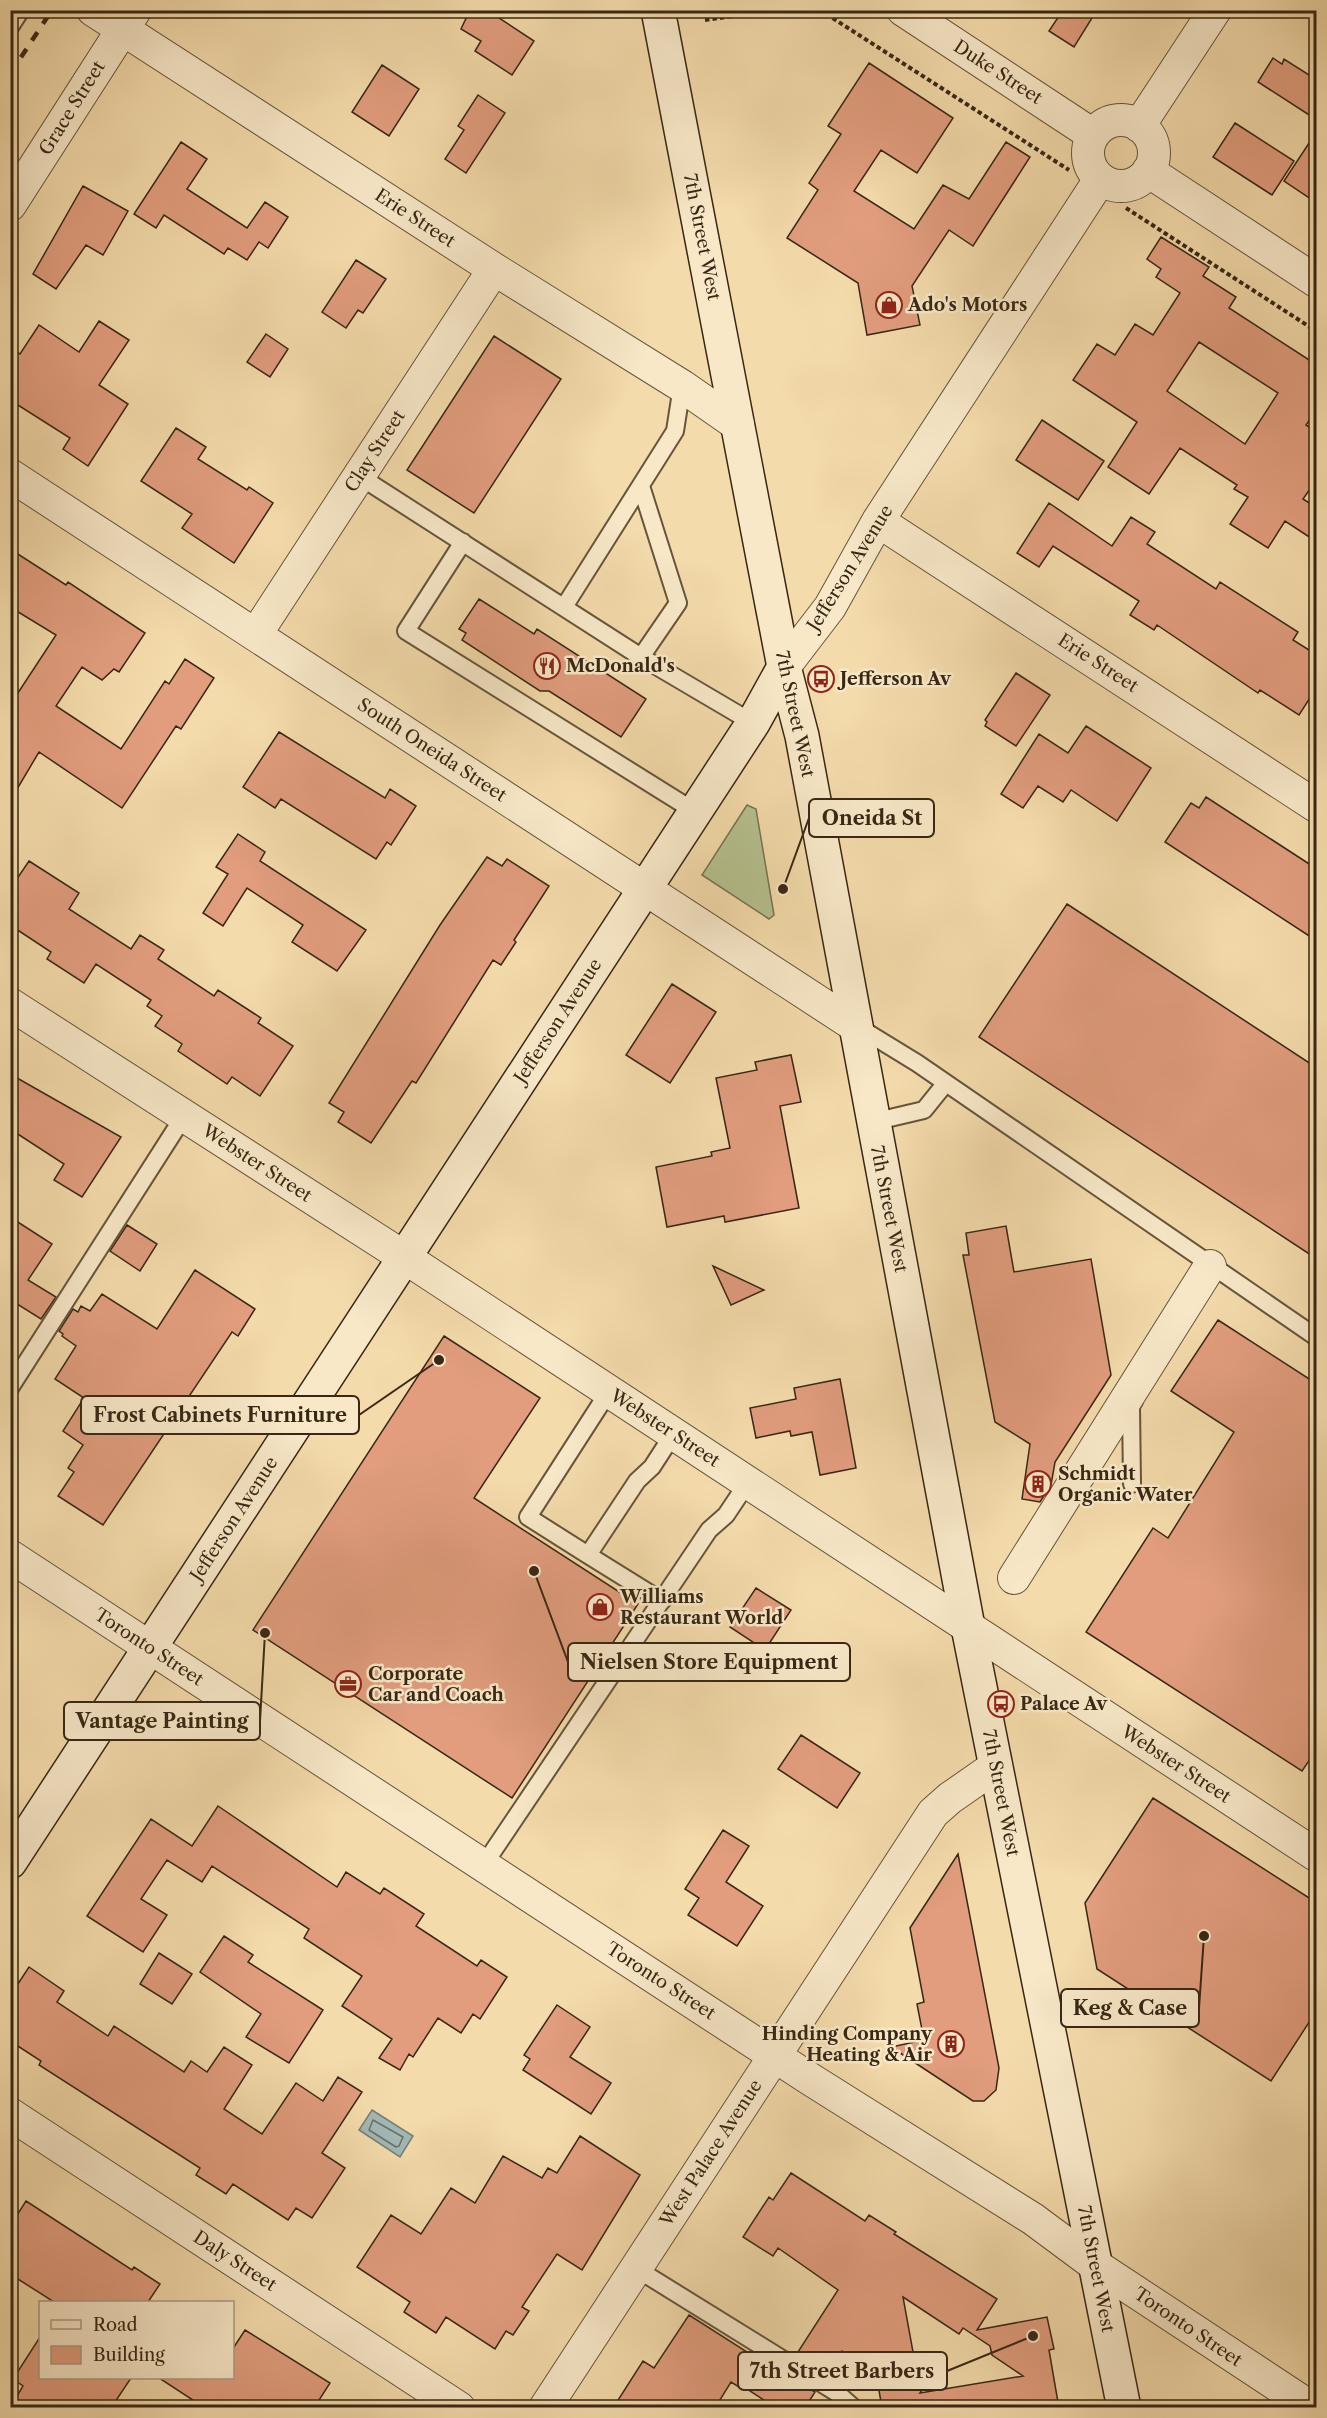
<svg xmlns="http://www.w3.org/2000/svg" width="1327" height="2418" viewBox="0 0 1327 2418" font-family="'Libre Caslon Text',serif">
<rect width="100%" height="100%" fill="#f4dbab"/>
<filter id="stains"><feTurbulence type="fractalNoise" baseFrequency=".00333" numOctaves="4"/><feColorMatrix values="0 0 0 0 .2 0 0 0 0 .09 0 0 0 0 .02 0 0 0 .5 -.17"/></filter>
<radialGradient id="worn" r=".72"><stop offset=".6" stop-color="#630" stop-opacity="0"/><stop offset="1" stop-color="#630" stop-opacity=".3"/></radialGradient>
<path fill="#b5c18e" stroke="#767451" stroke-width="1.5" d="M747,805L756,809L774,915L769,919L702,875Z"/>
<path fill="#a1b8b5" stroke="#777e75" stroke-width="1.5" d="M372,2110L413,2136L400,2157L359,2130Z"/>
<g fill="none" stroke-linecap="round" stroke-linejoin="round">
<path stroke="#6c7064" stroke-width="1.5" d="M373,2120L403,2137L399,2146L396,2147L369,2130Z"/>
</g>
<path fill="#e19d7e" stroke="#382714" stroke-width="1.5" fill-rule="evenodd" d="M470,10H487L534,41L512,75L475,51L481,41L461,29Z
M1063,10H1097L1074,47L1049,31Z
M1273,58L1282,64L1284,59L1317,80V120L1258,82Z
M869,63L953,118L917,173L881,150L854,191L914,229L943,185L969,199L1006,142L1030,157L973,246L949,230L912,286L920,325L867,335L858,283L787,238L818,190L809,183L841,134L828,126Z
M382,65L419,89L389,136L352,112Z
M478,95L505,113L466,173L445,159L464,130L458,126Z
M1235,123L1294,161L1272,195L1213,157Z
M1317,131V203L1284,181Z
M181,142L207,159L187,189L247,228L265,202L288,217L268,248L259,242L247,260L228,248L224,254L164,215L156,228L134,214Z
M83,186L128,211L103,255L86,245L56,289L33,274Z
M1161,237L1209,267L1203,276L1236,297L1229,308L1317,365V409L1306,425L1317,432V479L1303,499L1317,508V542L1285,521L1268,548L1230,524L1248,497L1234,489L1237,485L1180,448L1149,494L1108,467L1137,422L1073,380L1097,344L1115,355L1135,324L1153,335L1180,293L1156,277L1161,269L1147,259ZM1199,342L1278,393L1245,444L1167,391Z
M356,260L386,279L363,313L358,310L346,328L322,312Z
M99,321L129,340L99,385L128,404L88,466L63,449L70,438L10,400V347L20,354L39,325L79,352Z
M266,334L288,349L270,377L247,362Z
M494,336L561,379L474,513L407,470Z
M1042,420L1104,461L1078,500L1016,460Z
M176,428L206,447L198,459L247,490L249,487L273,503L234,563L182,528L192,514L141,481Z
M1049,503L1112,546L1131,517L1155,532L1147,544L1216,589L1220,582L1298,632L1293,640L1317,655V687L1299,715L1260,690L1258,693L1157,625L1154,630L1130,615L1139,601L1053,546L1039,567L1017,553Z
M10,549L66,585L68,582L145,633L119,672L114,669L102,680L82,667L56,706L121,749L165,681L169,684L185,659L214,678L181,729L176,726L122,808L39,752L10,801V705L56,635L10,607Z
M479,599L534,634L537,629L646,699L621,737L549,691H540L462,640L466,633L459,629Z
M1016,673L1050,695L1016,746L985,726L987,722L985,720Z
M1086,726L1151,768L1117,821L1071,790L1063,802L1038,786L1023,808L1001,794L1039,734L1068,753Z
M279,732L385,798L390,789L416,806L391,845L387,842L376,859L281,799L275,808L243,787Z
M1206,797L1317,869V941L1165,842L1191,803L1199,808Z
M238,834L265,852L260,861L366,930L337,971L292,942L303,925L247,888L223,926L203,913L228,874L216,867Z
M487,857L502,866L507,859L549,886L514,940L516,942L501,965L493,960L416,1083L412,1081L371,1143L338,1122L344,1112L329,1103L440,925Z
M29,861L79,893L69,909L131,949L140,935L164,950L158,959L214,996L218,990L261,1018L258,1023L293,1046L260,1096L232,1077L227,1084L178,1051L182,1044L155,1026L162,1016L147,1006L151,1000L96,964L84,983L47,959L51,952L10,925V889Z
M1067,904L1317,1068V1259L979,1037Z
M672,984L716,1012L670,1083L626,1055Z
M791,1055L801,1102L780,1106L799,1208L725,1222L724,1216L667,1227L656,1167L712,1156L711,1152L730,1148L716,1078L757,1070L755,1062Z
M10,1074L121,1137L82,1197L54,1180L64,1164L10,1129Z
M10,1217L52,1244L28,1280L56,1297L41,1319L14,1302L10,1307Z
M127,1225L157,1244L140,1271L110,1251Z
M1006,1226L1014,1272L1091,1259L1111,1375L1055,1462L1051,1485L1040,1502L1022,1499L1030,1444L995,1422L963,1255H969L966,1233Z
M713,1266L764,1290L731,1305Z
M195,1270L255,1309L238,1336L232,1332L103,1525L58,1496L74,1472L68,1468L83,1445L63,1431L84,1398L55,1379L76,1346L62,1336L63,1334L59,1331L73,1309L78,1312L81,1306L90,1311L102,1294L157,1329Z
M1218,1320L1317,1384V1749L1302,1771L1086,1632L1153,1528L1168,1538L1234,1432L1171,1391Z
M444,1336L540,1398L474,1498L638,1604L512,1798L253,1630Z
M840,1379L856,1468L820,1475L812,1432L791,1436L790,1431L756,1438L750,1408L796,1399L794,1388Z
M756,1588L791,1610L765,1650L730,1627Z
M801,1735L860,1773L837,1808L778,1769Z
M1153,1798L1317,1903V2010L1271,2081L1097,1969L1085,1903Z
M218,1806L337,1887L346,1872L380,1894L384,1888L424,1914L416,1926L477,1966L481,1960L507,1977L480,2019L473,2014L461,2033L438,2018L413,2057L409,2054L400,2070L379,2058L392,2039L342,2006L362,1976L304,1938L309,1929L212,1866L202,1882L167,1860L141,1899L167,1915L143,1952L87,1916L151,1819L192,1846Z
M723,1830L749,1846L726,1882L763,1906L737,1946L688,1915L699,1898L685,1889Z
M958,1854L999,2068L996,2090L984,2101H973L891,2047L924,2040L917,2004L924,2002L910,1928Z
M224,1936L253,1955L248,1962L323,2010L289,2063L246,2037L261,2014L200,1972Z
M159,1953L192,1974L172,2004L140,1984Z
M29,1967L64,1991L57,2002L108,2036L114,2026L184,2072L191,2061L207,2072L224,2047L252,2065L224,2109L262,2134L296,2083L323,2101L338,2077L362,2092L322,2153L345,2168L312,2218L296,2208L288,2220L233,2184L226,2194L196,2175L200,2168L39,2065L41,2061L10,2041V1996Z
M557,2005L590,2027L570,2057L611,2083L591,2114L523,2070L530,2059L524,2055Z
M580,2136L640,2175L582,2270L557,2254L522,2307L529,2311L513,2335L506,2331L495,2349L446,2317L436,2333L404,2312L410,2302L357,2267L391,2215L421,2234L451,2188L475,2203L503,2156L542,2178L548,2168L557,2173Z
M791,2173L865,2221L869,2215L896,2232L894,2234L997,2299L977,2330L1047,2317L1054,2349L1049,2350L1059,2408H916L915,2401L911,2408H882L876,2373L842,2351L827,2374L796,2355L838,2290L778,2248L773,2256L743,2237L769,2197L773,2200ZM903,2297L959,2334L963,2328L990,2346L992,2355L1023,2376L920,2393L935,2370L917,2374Z
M26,2201L132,2270L134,2267L160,2284L148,2302H54L10,2274V2226Z
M689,2315L783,2375L784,2373L815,2392L805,2408H776L741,2385L739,2387L731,2382L715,2408H613L643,2361L654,2368Z
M245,2330L330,2383L314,2408H205L159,2378H232V2350Z
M40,2337V2378H131L111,2408H10L23,2386L13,2379Z"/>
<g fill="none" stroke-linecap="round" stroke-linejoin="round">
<defs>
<path id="lane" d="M10,27L21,10
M359,476L641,657L753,723
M641,486L678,603L641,657
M463,542L406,631L694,811
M564,607L675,431L682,386
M855,1025L917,1063L1316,1337
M873,1122L924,1110L945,1084
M10,1388L184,1116
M1132,1484L1131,1406L1134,1401
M588,1555L528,1517L609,1391
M662,1601L588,1555L637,1481L652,1467L674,1433
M483,1866L709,1530L726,1515L748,1482
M637,2269L837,2393L854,2408"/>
<path id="street" d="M93,10L494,269L682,386L738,425
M903,10L1093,135
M1088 153a33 33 0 1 1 66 0a33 33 0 1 1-66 0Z
M1139,126L1215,10
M1148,171L1316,281
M10,205L135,10
M10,475L854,1025
M878,521L1316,806
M256,634L494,269
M784,667L830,607L878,521L1095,187L1103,181
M10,1004L404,1257L1316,1855
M10,1556L810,2079L1033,2219L1095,2265L1312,2408
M1014,1578L1210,1266
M10,2114L459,2408
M545,2408L933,1813L950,1798L996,1766"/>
<path id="secondary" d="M658,10L784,667L802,736L968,1627L1124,2408
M10,1862L753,723L784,667"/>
</defs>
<use href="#lane" stroke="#67543a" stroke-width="20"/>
<use href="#street" stroke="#67543a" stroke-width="34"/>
<use href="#secondary" stroke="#382714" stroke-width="36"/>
<path stroke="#382714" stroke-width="4" stroke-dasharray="4.5 3" stroke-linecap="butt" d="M820,10L1069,170
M705,20L776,10
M1126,208L1316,331"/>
<use href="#lane" stroke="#f8e8c8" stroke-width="16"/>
<use href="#street" stroke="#f8e8c8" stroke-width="32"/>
<use href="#secondary" stroke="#f8e8c8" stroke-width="33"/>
<path stroke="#382714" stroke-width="4.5" stroke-dasharray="10 10" stroke-linecap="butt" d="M10,74L52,10"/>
</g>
<defs>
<symbol id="shop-ring" viewBox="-11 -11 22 22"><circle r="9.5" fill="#f8e8c8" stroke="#8f2418" stroke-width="1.5"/><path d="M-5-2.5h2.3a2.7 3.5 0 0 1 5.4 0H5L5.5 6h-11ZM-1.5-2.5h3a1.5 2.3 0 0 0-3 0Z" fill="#8f2418"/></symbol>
<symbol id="restaurant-ring" viewBox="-11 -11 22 22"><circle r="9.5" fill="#f8e8c8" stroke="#8f2418" stroke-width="1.5"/><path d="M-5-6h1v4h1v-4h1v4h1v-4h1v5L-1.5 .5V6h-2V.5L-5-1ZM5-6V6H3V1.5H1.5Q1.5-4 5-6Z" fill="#8f2418"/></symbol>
<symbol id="bus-ring" viewBox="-11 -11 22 22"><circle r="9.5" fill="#f8e8c8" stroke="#8f2418" stroke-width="1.5"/><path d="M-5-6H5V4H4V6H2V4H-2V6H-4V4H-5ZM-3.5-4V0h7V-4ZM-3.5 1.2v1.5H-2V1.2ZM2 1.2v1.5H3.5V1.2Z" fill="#8f2418"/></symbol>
<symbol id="building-ring" viewBox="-11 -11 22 22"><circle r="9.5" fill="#f8e8c8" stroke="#8f2418" stroke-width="1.5"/><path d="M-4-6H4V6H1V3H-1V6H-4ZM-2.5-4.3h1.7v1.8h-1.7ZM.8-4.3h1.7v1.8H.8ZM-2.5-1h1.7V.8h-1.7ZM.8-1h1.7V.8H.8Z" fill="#8f2418"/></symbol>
<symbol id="office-ring" viewBox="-11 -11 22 22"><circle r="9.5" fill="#f8e8c8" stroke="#8f2418" stroke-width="1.5"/><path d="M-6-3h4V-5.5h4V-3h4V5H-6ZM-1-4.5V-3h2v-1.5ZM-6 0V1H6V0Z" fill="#8f2418"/></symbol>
</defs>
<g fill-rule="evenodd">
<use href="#shop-ring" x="874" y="290" width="30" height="30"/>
<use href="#restaurant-ring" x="532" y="651" width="30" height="30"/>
<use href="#bus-ring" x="806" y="664" width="30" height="30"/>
<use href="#building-ring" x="1023" y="1469" width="30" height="30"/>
<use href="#shop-ring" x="585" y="1592" width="30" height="30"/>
<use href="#office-ring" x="333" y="1669" width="30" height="30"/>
<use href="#bus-ring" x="986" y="1689" width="30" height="30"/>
<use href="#building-ring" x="936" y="2029" width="30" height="30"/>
</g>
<g text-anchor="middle" stroke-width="5" stroke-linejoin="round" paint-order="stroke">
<g font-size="18" fill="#382714" stroke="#f8e8c8">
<text transform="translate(998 72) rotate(33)" y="6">Duke Street</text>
<text transform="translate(72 108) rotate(-58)" y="6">Grace Street</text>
<text transform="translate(415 218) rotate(33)" y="6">Erie Street</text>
<text transform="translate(702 237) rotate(79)" y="6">7th Street West</text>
<text transform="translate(375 451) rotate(-57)" y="6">Clay Street</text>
<text transform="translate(850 568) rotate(-58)" y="6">Jefferson Avenue</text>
<text transform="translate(1098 663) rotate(33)" y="6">Erie Street</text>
<text transform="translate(795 714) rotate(78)" y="6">7th Street West</text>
<text transform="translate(432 750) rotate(33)" y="6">South Oneida Street</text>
<text transform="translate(558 1021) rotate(-57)" y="6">Jefferson Avenue</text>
<text transform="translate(257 1163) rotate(33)" y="6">Webster Street</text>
<text transform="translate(889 1209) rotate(79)" y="6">7th Street West</text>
<text transform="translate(665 1428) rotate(33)" y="6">Webster Street</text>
<text transform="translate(234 1519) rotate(-57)" y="6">Jefferson Avenue</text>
<text transform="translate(149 1647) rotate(33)" y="6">Toronto Street</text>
<text transform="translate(1176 1764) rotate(33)" y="6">Webster Street</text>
<text transform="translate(1001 1793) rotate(79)" y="6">7th Street West</text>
<text transform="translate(661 1981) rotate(33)" y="6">Toronto Street</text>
<text transform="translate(711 2153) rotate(-57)" y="6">West Palace Avenue</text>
<text transform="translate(235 2261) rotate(33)" y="6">Daly Street</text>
<text transform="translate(1096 2269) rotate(79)" y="6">7th Street West</text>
<text transform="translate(1188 2327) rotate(34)" y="6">Toronto Street</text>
</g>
<g font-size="18" font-weight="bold" fill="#382714" stroke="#f8e8c8" text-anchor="start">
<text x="908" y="311">Ado's Motors</text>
<text x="566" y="672">McDonald's</text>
<text x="840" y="685">Jefferson Av</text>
<text x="1058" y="1480">Schmidt<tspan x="1058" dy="21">Organic Water</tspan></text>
<text x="620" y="1603">Williams<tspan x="620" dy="21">Restaurant World</tspan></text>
<text x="368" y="1680">Corporate<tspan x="368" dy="21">Car and Coach</tspan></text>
<text x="1020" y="1710">Palace Av</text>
<text x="932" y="2040" text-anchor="end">Hinding Company<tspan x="932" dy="21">Heating &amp; Air</tspan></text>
</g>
</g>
<path fill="none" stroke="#382714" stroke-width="2" d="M783 889L809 818M439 1360L359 1415M534 1571L568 1662M265 1633L260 1721M1204 1936L1199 2008M1033 2336L947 2371"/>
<g fill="#382714" stroke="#f8e8c8" stroke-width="2">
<circle cx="783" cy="889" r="6"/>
<circle cx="439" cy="1360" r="6"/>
<circle cx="534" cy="1571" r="6"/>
<circle cx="265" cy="1633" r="6"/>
<circle cx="1204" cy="1936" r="6"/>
<circle cx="1033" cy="2336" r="6"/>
</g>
<g fill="#f8e8c8" stroke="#382714" stroke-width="2">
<rect x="809" y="799" width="125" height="38" rx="6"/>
<rect x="81" y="1396" width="278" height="38" rx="6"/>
<rect x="568" y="1643" width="282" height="38" rx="6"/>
<rect x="64" y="1702" width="196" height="38" rx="6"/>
<rect x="1061" y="1989" width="138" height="38" rx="6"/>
<rect x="738" y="2352" width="209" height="38" rx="6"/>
</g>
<g font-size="20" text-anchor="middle" font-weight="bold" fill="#382714">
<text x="872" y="825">Oneida St</text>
<text x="220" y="1422">Frost Cabinets Furniture</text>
<text x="709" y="1669">Nielsen Store Equipment</text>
<text x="162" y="1728">Vantage Painting</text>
<text x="1130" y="2015">Keg &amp; Case</text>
<text x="842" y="2378">7th Street Barbers</text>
</g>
<rect width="1327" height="2418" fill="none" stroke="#f4dbab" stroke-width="36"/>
<rect x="12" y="12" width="1303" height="2394" fill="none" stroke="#382714" stroke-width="3"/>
<rect x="18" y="18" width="1291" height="2382" fill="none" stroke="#382714" stroke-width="1.5"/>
<rect x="39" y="2301" width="195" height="78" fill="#f8e8c8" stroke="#ab9b80" stroke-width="1.5"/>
<rect x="51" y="2320" width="30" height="9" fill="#f8e8c8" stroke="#ab9b80" stroke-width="1.5"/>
<text x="93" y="2331" font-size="18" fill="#382714">Road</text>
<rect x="51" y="2346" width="30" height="18" fill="#e19d7e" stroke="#ab9b80" stroke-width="1.5"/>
<text x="93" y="2361" font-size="18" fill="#382714">Building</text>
<rect width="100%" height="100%" filter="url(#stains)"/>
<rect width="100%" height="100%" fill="url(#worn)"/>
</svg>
